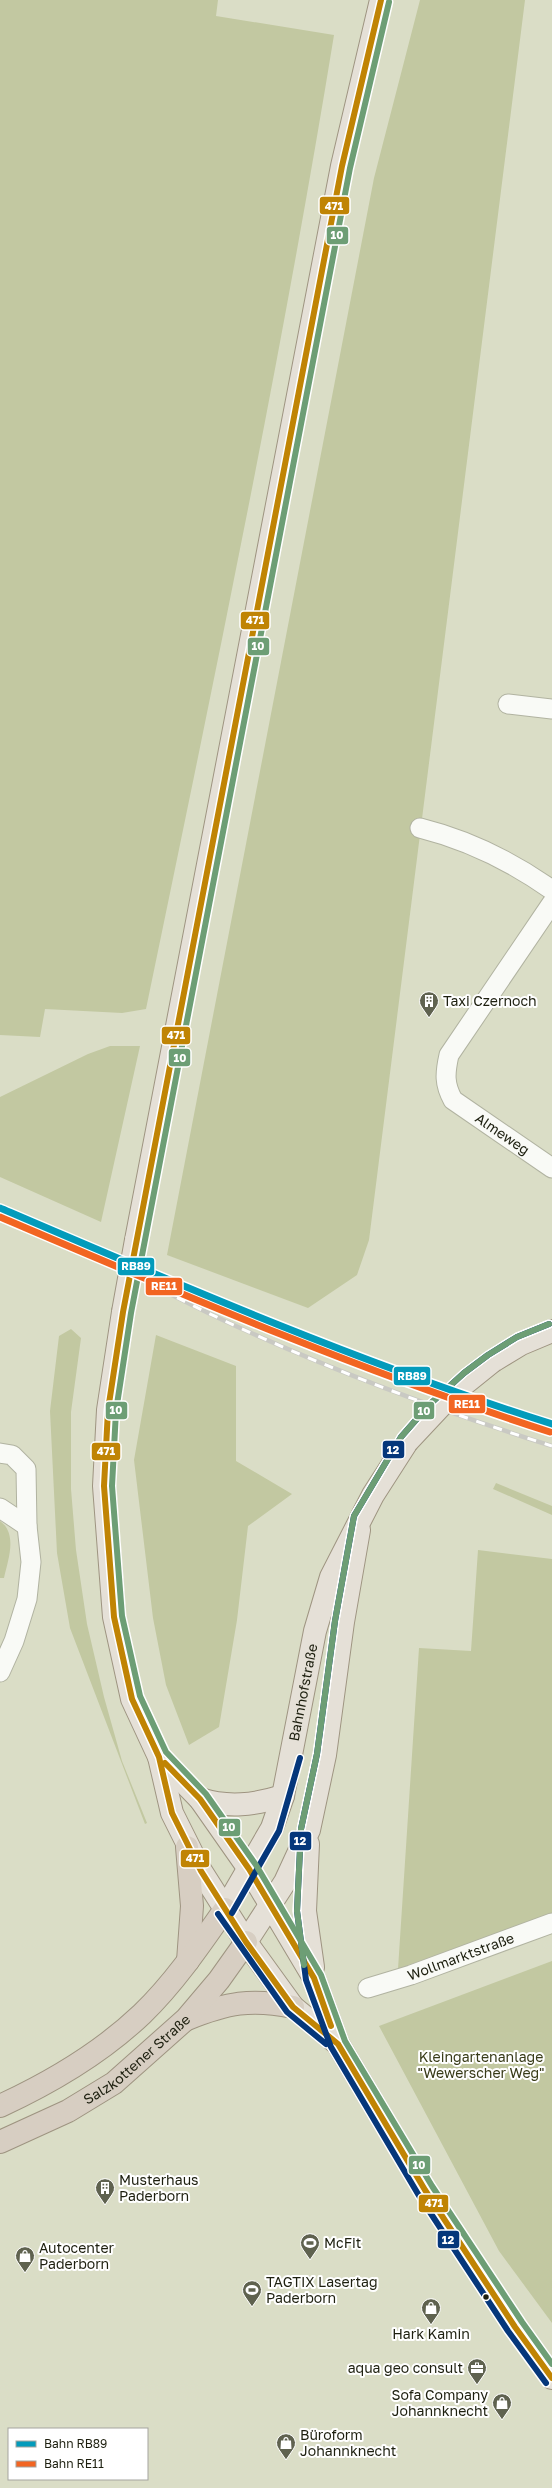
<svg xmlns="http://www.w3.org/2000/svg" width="552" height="2488" viewBox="0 0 552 2488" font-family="'Golos Text',sans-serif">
<rect width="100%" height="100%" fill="#daddc6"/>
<path fill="#c2c8a1" d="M0,0H218L216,16L334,35C281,361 213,685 146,1009L122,1013L45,1009L40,1037L0,1035Z
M420,0H525L369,1240L357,1275L308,1308L167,1255L374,178Z
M110,1046H140L101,1222L0,1177V1097L88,1054Z
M71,1329L81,1338L71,1412V1489L76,1550L87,1624L104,1697L122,1761L147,1823L145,1824L70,1628L57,1553L50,1411L59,1336Z
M156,1335L236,1366V1461L292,1494L248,1526L237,1620L219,1727L189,1745L166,1685L153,1618L134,1460Z
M496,1483L552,1506V1515L493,1489Z
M0,1521C18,1534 8,1560 4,1578H0Z
M478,1550L552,1559V1913L398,1969L419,1648L471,1651Z
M552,1961V2323L499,2251L379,2026Z"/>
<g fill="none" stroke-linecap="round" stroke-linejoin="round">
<defs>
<g id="minor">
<path d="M508,704L552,709"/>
<path d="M420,828C468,840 511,861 552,890"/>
<path id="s1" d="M552,903L449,1055C445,1073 444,1084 453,1100L552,1168"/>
<path d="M0,1453L12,1455L26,1469L27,1526L31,1562L27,1599L14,1641L0,1672"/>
<path d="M0,1508L27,1526"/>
<path id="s2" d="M368,1988L411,1975L552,1923"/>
</g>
<g id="major">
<path d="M136,1240L342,166L381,0"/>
<path d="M123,1312L108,1410L104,1486L114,1617L132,1699L159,1757L172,1813L201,1871L246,1942L293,2007L338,2044"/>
<path d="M493,1361L521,1344L552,1331"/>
<path d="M159,1757L200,1799L249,1869L314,1978L338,2044L425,2190L515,2327L552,2378"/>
<path d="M200,1799C228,1808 254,1805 283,1796"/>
<path d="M308,1844L305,1911L313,1967"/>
<path id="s3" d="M225,1909L272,1828L283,1796L315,1631L331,1577L373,1495L407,1442"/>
<path d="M246,1942L285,1882L309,1830L325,1755L343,1622L359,1530"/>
</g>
<g id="highway">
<path d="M187,1847L192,1906L188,1961"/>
<path d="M187,2019C227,2003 251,1998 293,2007"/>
<path d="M0,2106C52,2082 100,2054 142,2014C174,1983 200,1945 225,1909"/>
<path id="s4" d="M0,2142L68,2111L114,2083L186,2019L219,1980L246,1942"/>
</g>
</defs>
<use href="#minor" stroke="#b1b3a1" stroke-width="21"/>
<use href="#major" stroke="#9e9481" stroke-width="24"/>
<use href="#highway" stroke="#9e9481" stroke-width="24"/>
<use href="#minor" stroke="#f9faf6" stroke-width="19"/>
<use href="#major" stroke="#e5e0d7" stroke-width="22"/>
<use href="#highway" stroke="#d7cec2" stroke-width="22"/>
<defs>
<path id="rail" d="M0,1209C77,1245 151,1286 227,1322C333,1371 441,1411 552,1446"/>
</defs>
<use href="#rail" stroke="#c9c9c3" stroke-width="4.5"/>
<use href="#rail" stroke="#fff" stroke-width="3" stroke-dasharray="9" stroke-linecap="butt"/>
<defs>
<path id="major-bridge" d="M123,1312L136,1240
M407,1442L452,1394L493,1361"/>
</defs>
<use href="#major-bridge" stroke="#9e9481" stroke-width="24" stroke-linecap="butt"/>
<use href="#major-bridge" stroke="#e5e0d7" stroke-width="22"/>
<defs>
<path id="bus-1" d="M381,0L342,166L123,1312L108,1410L104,1486L114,1617L132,1699L159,1757L172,1813L201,1871L246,1942L293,2007L338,2044L425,2190L515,2327L552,2378
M165,1763L200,1799L249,1869L314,1978L331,2026"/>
<path id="bus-2" d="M232,1913L279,1831L300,1758
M218,1914L287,2012L326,2044
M546,2383L508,2331L418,2194L331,2047L306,1980L297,1911L301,1829L317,1754L335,1621L354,1516L401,1437L429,1405L464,1373L488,1355L517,1337L549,1324"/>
<path id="bus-3" d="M389,2L350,168L131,1313L116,1411L112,1486L122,1616L140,1696L166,1752L206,1794L256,1865L321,1975L345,2041L432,2186L522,2322L552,2364
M304,1965L297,1911L301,1829L317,1754L335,1621L354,1516L401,1437L429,1405L464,1373L488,1355L517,1337L549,1324"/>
</defs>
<use href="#bus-1" stroke="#fff" stroke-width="9"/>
<use href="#bus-2" stroke="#fff" stroke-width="9"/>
<use href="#bus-3" stroke="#fff" stroke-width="9"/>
<use href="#bus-1" stroke="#c08404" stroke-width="6"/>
<use href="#bus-2" stroke="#05377b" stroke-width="6"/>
<use href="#bus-3" stroke="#6d9e75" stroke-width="6"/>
<defs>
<path id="rail-1" d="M0,1208C182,1286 363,1364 552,1424"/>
<path id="rail-2" d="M0,1217C181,1294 362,1372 550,1432"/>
</defs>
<use href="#rail-1" stroke="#fff" stroke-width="10"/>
<use href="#rail-2" stroke="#fff" stroke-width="10"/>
<use href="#rail-1" stroke="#039bbb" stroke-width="7"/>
<use href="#rail-2" stroke="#f26522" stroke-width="7"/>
</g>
<defs>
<symbol id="building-pin" viewBox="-11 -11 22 30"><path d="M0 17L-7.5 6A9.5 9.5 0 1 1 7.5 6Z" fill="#5f624f" stroke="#fff"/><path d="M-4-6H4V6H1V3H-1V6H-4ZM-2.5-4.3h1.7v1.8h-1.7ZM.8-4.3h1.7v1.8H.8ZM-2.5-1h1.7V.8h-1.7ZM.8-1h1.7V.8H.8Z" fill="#fff"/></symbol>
<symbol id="stadium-pin" viewBox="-11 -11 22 30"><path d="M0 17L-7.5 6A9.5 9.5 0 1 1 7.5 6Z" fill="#5f624f" stroke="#fff"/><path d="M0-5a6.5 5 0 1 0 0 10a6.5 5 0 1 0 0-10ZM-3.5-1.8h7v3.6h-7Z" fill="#fff"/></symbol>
<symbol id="shop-pin" viewBox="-11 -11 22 30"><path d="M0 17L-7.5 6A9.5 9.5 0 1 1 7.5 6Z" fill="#5f624f" stroke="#fff"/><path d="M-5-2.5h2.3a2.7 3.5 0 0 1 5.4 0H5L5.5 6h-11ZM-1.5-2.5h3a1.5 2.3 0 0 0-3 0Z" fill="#fff"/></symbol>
<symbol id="office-pin" viewBox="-11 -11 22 30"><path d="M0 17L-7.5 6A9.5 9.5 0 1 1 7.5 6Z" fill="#5f624f" stroke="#fff"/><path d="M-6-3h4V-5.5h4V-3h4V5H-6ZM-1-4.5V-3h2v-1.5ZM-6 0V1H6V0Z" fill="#fff"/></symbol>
</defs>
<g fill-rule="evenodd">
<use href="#building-pin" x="418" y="990" width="22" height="30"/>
<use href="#building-pin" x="94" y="2177" width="22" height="30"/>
<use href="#stadium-pin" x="299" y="2232" width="22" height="30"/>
<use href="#shop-pin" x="14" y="2245" width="22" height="30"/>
<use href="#stadium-pin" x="241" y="2279" width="22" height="30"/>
<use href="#shop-pin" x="420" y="2297" width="22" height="30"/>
<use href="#office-pin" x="466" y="2357" width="22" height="30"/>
<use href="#shop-pin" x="491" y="2392" width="22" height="30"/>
<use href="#shop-pin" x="275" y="2432" width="22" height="30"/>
</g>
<circle fill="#1d1f0f" stroke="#fff" stroke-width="1.5" cx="486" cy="2297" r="3.5"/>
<g text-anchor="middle" stroke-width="4" stroke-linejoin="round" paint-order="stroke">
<g font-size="14" fill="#1d1f0f" stroke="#fff" text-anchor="start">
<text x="443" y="1006">Taxi Czernoch</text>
<text x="119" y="2185">Musterhaus<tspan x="119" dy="16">Paderborn</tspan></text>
<text x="324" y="2248">McFit</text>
<text x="39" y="2253">Autocenter<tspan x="39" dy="16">Paderborn</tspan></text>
<text x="266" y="2287">TAGTIX Lasertag<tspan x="266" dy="16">Paderborn</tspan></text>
<text x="431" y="2339" text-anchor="middle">Hark Kamin</text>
<text x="463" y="2373" text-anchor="end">aqua geo consult</text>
<text x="488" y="2400" text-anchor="end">Sofa Company<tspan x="488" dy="16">Johannknecht</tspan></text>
<text x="300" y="2440">Büroform<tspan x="300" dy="16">Johannknecht</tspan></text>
</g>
<g font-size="14" fill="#1d1f0f" stroke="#fff">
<text dy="5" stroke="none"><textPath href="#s1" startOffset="290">Almeweg</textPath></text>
<text dy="5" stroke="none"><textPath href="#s3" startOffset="233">Bahnhofstraße</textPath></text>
<text dy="5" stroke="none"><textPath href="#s2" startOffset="98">Wollmarktstraße</textPath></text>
<text dy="5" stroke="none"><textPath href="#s4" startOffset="161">Salzkottener Straße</textPath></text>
</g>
<g font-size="14" fill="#383b18" stroke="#fff">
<text x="481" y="2062">Kleingartenanlage<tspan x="481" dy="16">"Wewerscher Weg"</tspan></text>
</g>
</g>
<g stroke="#fff" stroke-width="1.5">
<rect x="319" y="196" width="31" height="19" rx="4" fill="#c08404"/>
<rect x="326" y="226" width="23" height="19" rx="4" fill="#6d9e75"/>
<rect x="240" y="611" width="30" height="19" rx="4" fill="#c08404"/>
<rect x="247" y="637" width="23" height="19" rx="4" fill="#6d9e75"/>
<rect x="161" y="1026" width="30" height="19" rx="4" fill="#c08404"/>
<rect x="168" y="1048" width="23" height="19" rx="4" fill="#6d9e75"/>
<rect x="117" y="1257" width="38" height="19" rx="4" fill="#039bbb"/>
<rect x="145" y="1277" width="38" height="19" rx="4" fill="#f26522"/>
<rect x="393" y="1366" width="38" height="20" rx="4" fill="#039bbb"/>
<rect x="448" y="1394" width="38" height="20" rx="4" fill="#f26522"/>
<rect x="105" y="1401" width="23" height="19" rx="4" fill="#6d9e75"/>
<rect x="413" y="1401" width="22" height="19" rx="4" fill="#6d9e75"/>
<rect x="382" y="1440" width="23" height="19" rx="4" fill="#05377b"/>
<rect x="91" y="1442" width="30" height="19" rx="4" fill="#c08404"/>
<rect x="218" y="1818" width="23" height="19" rx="4" fill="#6d9e75"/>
<rect x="289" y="1831" width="23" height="20" rx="4" fill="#05377b"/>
<rect x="180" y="1849" width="30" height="19" rx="4" fill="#c08404"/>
<rect x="408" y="2155" width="23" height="20" rx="4" fill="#6d9e75"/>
<rect x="418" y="2194" width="31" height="19" rx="4" fill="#c08404"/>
<rect x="437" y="2230" width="23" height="19" rx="4" fill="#05377b"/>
</g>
<g font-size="11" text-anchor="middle" font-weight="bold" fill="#fff">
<text x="334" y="210">471</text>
<text x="337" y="239">10</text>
<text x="255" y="624">471</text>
<text x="258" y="650">10</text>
<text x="176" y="1039">471</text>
<text x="180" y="1062">10</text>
<text x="136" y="1270">RB89</text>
<text x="164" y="1290">RE11</text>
<text x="412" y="1380">RB89</text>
<text x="467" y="1408">RE11</text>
<text x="116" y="1414">10</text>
<text x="424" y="1415">10</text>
<text x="393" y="1454">12</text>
<text x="106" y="1455">471</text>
<text x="229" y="1831">10</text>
<text x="300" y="1845">12</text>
<text x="195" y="1862">471</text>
<text x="419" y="2169">10</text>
<text x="434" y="2207">471</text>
<text x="448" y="2244">12</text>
</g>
<rect x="8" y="2428" width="140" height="52" fill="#ffffff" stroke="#a5a59f"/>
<rect x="16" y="2441" width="20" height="6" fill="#039bbb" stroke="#a5a59f"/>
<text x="44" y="2448" font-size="12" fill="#1d1f0f">Bahn RB89</text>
<rect x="16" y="2461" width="20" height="6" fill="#f26522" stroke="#a5a59f"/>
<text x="44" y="2468" font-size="12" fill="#1d1f0f">Bahn RE11</text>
</svg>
